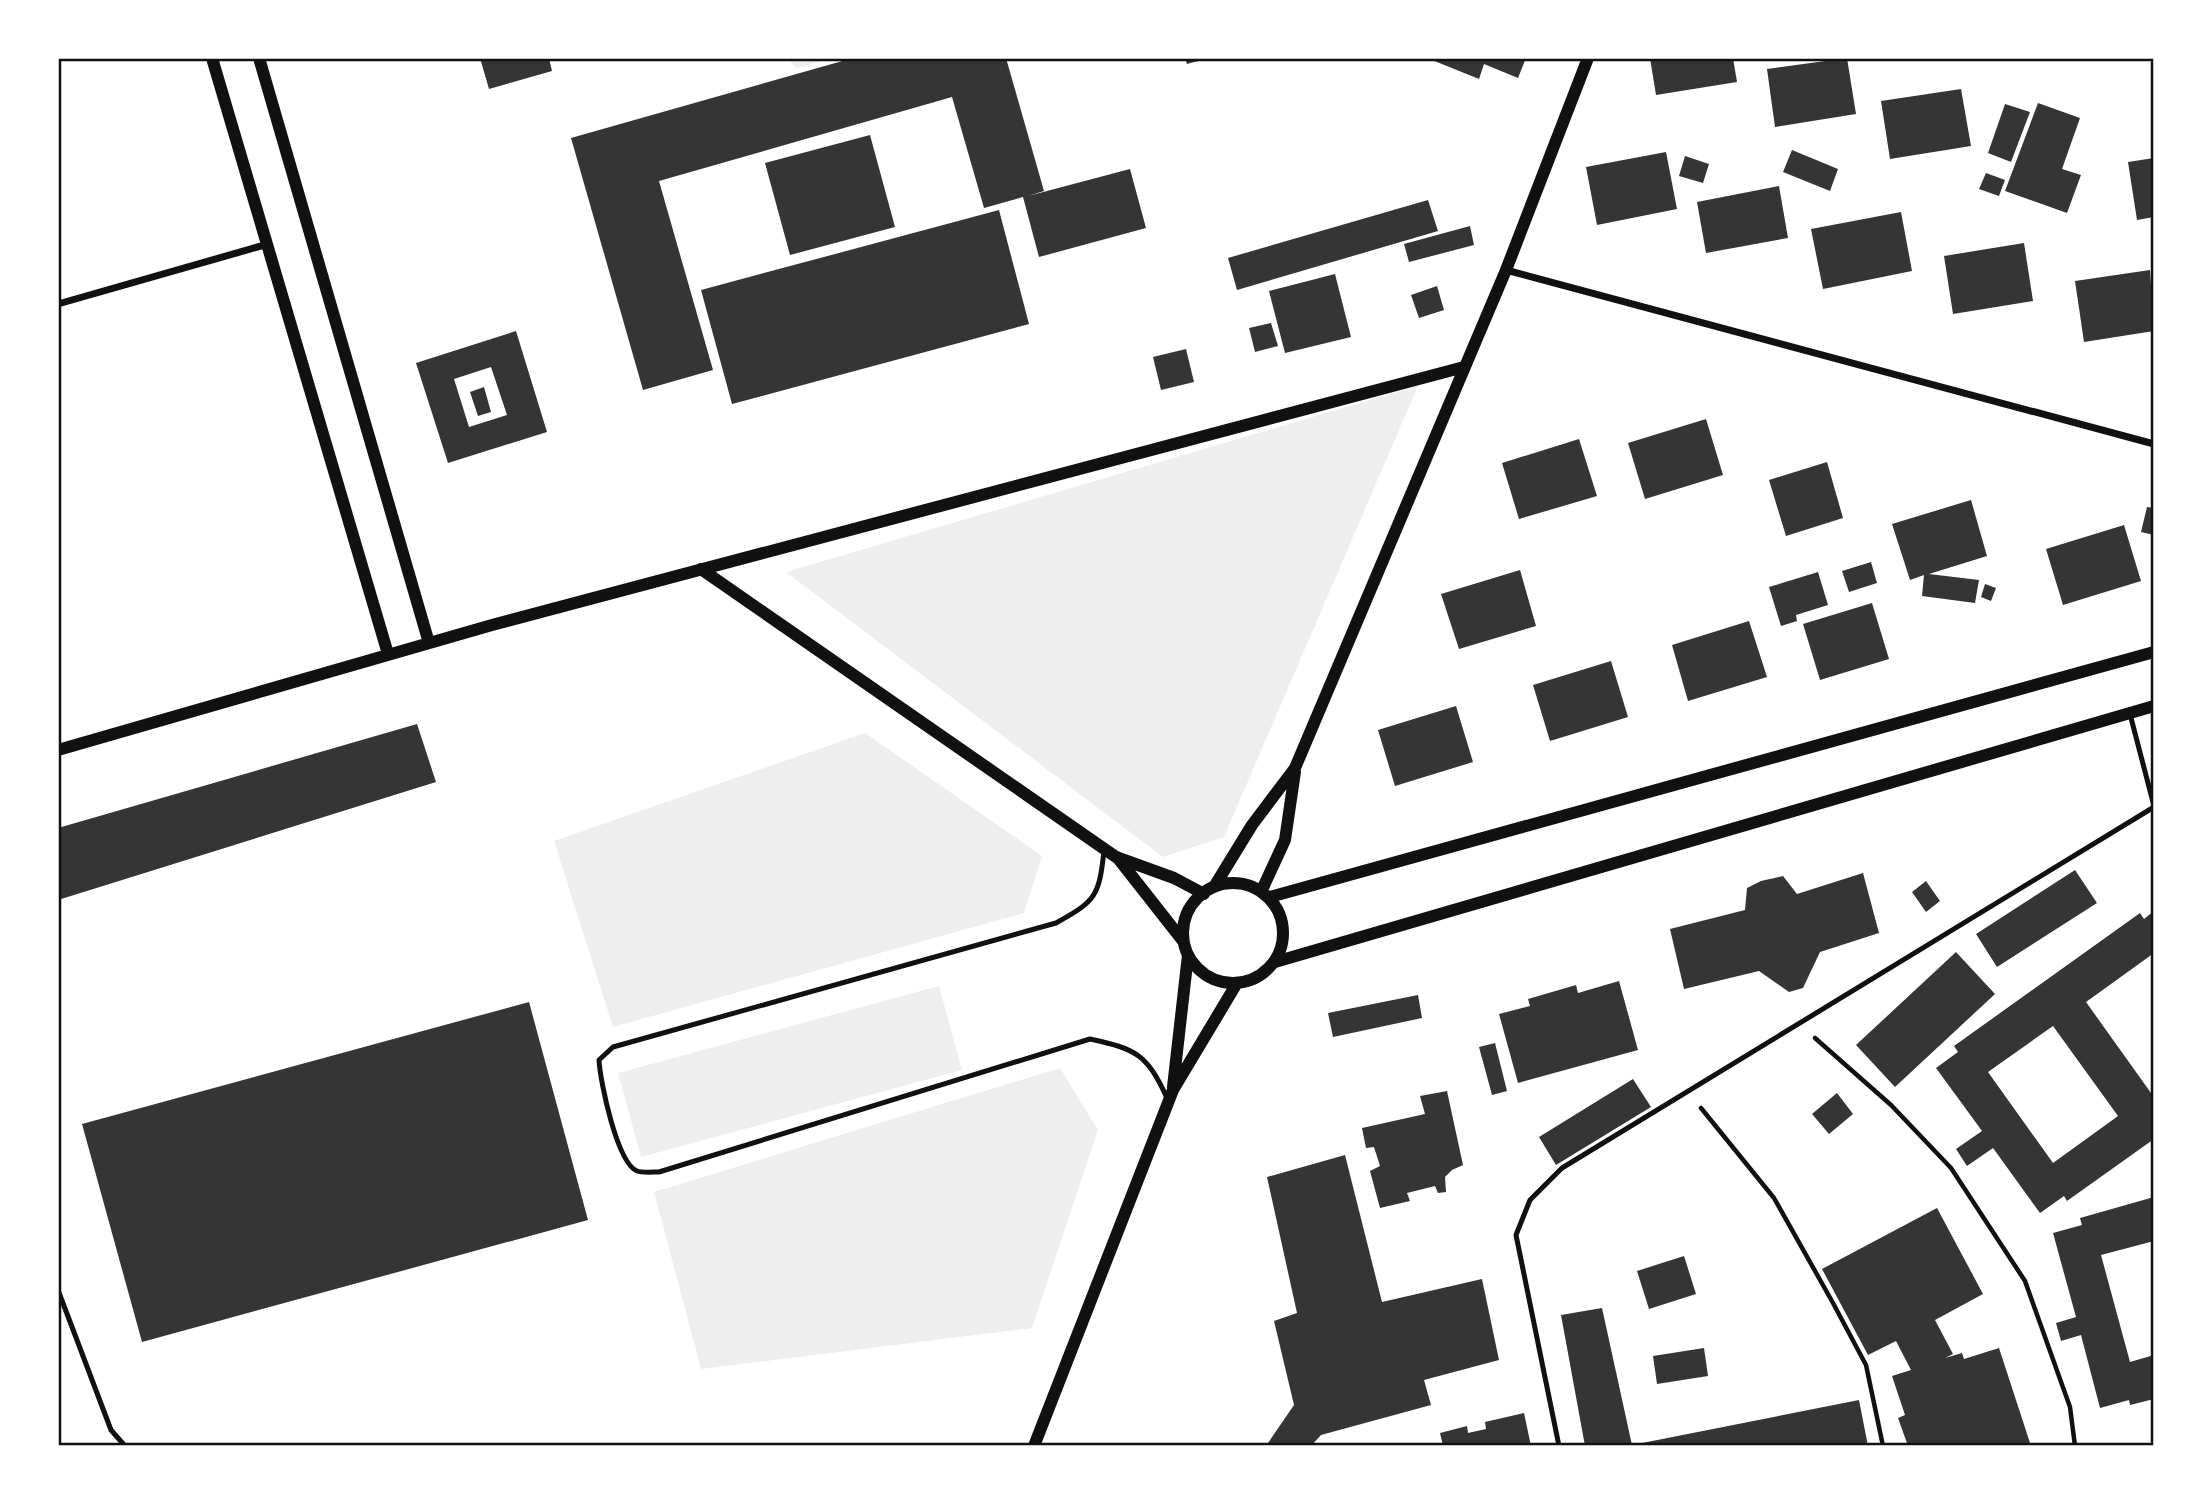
<svg xmlns="http://www.w3.org/2000/svg" width="2212" height="1504" viewBox="0 0 2212 1504" font-family="'IBM Plex Sans',sans-serif">
<rect width="100%" height="100%" fill="#fff"/>
<path fill="#eee" d="M787,58H834L796,68Z
M1418,386L1224,837L1163,857L786,572Z
M865,733L1042,856L1024,913L613,1027L554,841Z
M939,986L962,1070L641,1157L618,1073Z
M1060,1068L1098,1130L1032,1328L701,1369L654,1192Z"/>
<path fill="#353535" fill-rule="evenodd" d="M480,58H549L552,71L489,89Z
M853,58H1006L1044,191L1028,196L1130,169L1146,228L1039,257L1023,197L984,208L952,97L659,181L713,370L643,390L571,138Z
M1185,58H1206V59L1187,64Z
M1427,58H1526L1518,78L1484,64L1479,79Z
M1650,58H1733L1737,82L1656,95Z
M1847,58L1856,114L1775,127L1767,69Z
M1961,89L1971,146L1890,159L1881,101Z
M2038,103L2080,118L2062,169L2081,175L2067,213L2005,191Z
M2005,104L2030,112L2011,162L1988,153Z
M870,135L895,227L790,255L765,163Z
M1792,150L1838,169L1830,191L1783,172Z
M1666,152L1677,209L1597,225L1586,167Z
M1685,156L1709,164L1703,183L1679,176Z
M2154,158V217L2137,220L2128,162Z
M1986,173L2005,180L1999,196L1979,189Z
M1779,186L1788,238L1706,253L1697,202Z
M1428,200L1438,231L1237,290L1228,258Z
M999,210L1029,324L732,404L701,290Z
M1901,212L1912,271L1823,289L1811,229Z
M1470,226L1474,245L1409,262L1404,244Z
M2024,243L2033,301L1953,314L1944,256Z
M2150,270L2154,331L2084,342L2075,281Z
M1335,274L1351,337L1285,353L1269,291Z
M1437,286L1444,310L1419,318L1411,295Z
M1271,323L1278,346L1255,352L1249,328Z
M516,331L547,432L448,463L416,363ZM491,367L507,415L469,427L454,379Z
M1186,349L1194,382L1161,390L1153,357Z
M484,387L491,412L478,416L470,392Z
M1706,419L1723,475L1645,499L1628,443Z
M1579,439L1597,496L1519,519L1502,463Z
M1827,462L1843,518L1786,536L1769,480Z
M1971,500L1987,556L1929,574L1979,580L1975,603L1922,596L1924,575L1910,580L1892,524Z
M2147,507L2154,508V535L2141,532Z
M2124,525L2141,581L2063,605L2046,549Z
M1871,562L1877,583L1849,592L1842,571Z
M1520,570L1536,626L1459,649L1441,594Z
M1818,572L1828,605L1796,615L1797,621L1781,626L1769,587Z
M1985,584L1996,588L1991,601L1981,597Z
M1872,603L1889,659L1820,680L1803,624Z
M1749,621L1767,677L1688,701L1672,645Z
M1611,661L1628,717L1550,741L1533,685Z
M1456,706L1473,762L1395,786L1378,730Z
M417,724L436,782L58,900V828Z
M2075,870L2097,903L1997,967L1976,934Z
M1863,873L1879,933L1820,952L1803,988L1789,992L1759,971L1684,989L1670,929L1745,910L1747,888L1761,881L1783,876L1797,894Z
M1926,881L1940,901L1926,912L1912,892Z
M2154,911V953L2086,1002L2151,1093L2154,1090V1139L2067,1201L2064,1196L2040,1213L1993,1148L1967,1166L1956,1149L1982,1131L1936,1068L1958,1052L1954,1046L2140,913L2144,919ZM2053,1026L2118,1116L2053,1163L1988,1072Z
M1956,952L1995,994L1895,1087L1856,1045Z
M1619,981L1638,1050L1518,1083L1499,1014L1530,1006L1528,999L1576,985L1578,993Z
M1418,995L1422,1018L1333,1037L1328,1013Z
M529,1002L588,1220L142,1342L82,1124Z
M1495,1043L1507,1091L1492,1095L1479,1047Z
M1633,1079L1651,1107L1556,1165L1539,1137Z
M1447,1091L1463,1165L1452,1170L1445,1177L1446,1192L1438,1193L1435,1186L1407,1193L1410,1201L1380,1208L1370,1171L1380,1166L1374,1147L1366,1148L1362,1128L1425,1114L1420,1096Z
M1837,1093L1853,1114L1829,1134L1812,1114Z
M1345,1155L1382,1302L1482,1279L1499,1360L1424,1380L1431,1405L1321,1435L1311,1446H1273L1268,1443L1294,1405L1274,1321L1297,1313L1267,1177Z
M2154,1197V1241L2101,1255L2130,1362L2154,1355V1399L2130,1405L2129,1400L2100,1408L2081,1335L2061,1341L2056,1323L2076,1317L2053,1233L2082,1225L2080,1218Z
M1937,1208L1983,1294L1935,1320L1953,1354L1945,1358L1962,1353L1964,1359L1999,1348L2031,1446H1908L1898,1418L1905,1415L1892,1376L1911,1370L1896,1341L1868,1355L1822,1269Z
M1684,1256L1696,1294L1649,1309L1637,1271Z
M1602,1308L1632,1445L1859,1400L1868,1446H1585L1561,1315Z
M1704,1348L1708,1376L1657,1384L1653,1356Z
M1524,1413L1531,1446H1443L1440,1433L1467,1426L1468,1433L1486,1429L1485,1422Z"/>
<g fill="none" stroke-linecap="round" stroke-linejoin="round">
<path stroke="#111" stroke-width="4.5" d="M1815,1038L1891,1105L1951,1168L2025,1281L2070,1407L2075,1446
M1701,1108L1774,1198L1833,1303L1866,1365L1883,1446"/>
<path stroke="#111" stroke-width="5" d="M2152,58L2154,59
M2130,714L2154,806
M1104,851C1099,896 1096,901 1056,923L613,1047L599,1060C600,1081 617,1163 637,1171C642,1173 653,1172 659,1172L1090,1039C1136,1049 1147,1054 1167,1098
M58,1290L111,1430L125,1446
M1559,1446L1516,1235L1530,1200L1562,1168L2154,807"/>
<path stroke="#111" stroke-width="7" d="M1506,270L2154,444
M58,304L268,244"/>
<path stroke="#111" stroke-width="12" d="M212,58L388,654
M259,58L429,643
M701,569L1116,857L1174,878L1204,894
M58,750L492,625L1464,367
M1117,857L1183,941
M1183 933a50 50 0 1 1 100 0a50 50 0 1 1-100 0Z
M1214,887L1252,825L1295,768L1506,270L1588,58
M1261,892L1285,840L1295,772
M1270,897L2154,652
M1275,962L2154,706
M1173,1087L1188,955
M1034,1446L1173,1090L1237,983"/>
</g>
<rect width="2212" height="1504" fill="none" stroke="#ffffff" stroke-width="119"/>
<rect x="60" y="60" width="2092" height="1384" fill="none" stroke="#111" stroke-width="2.5"/>
</svg>
